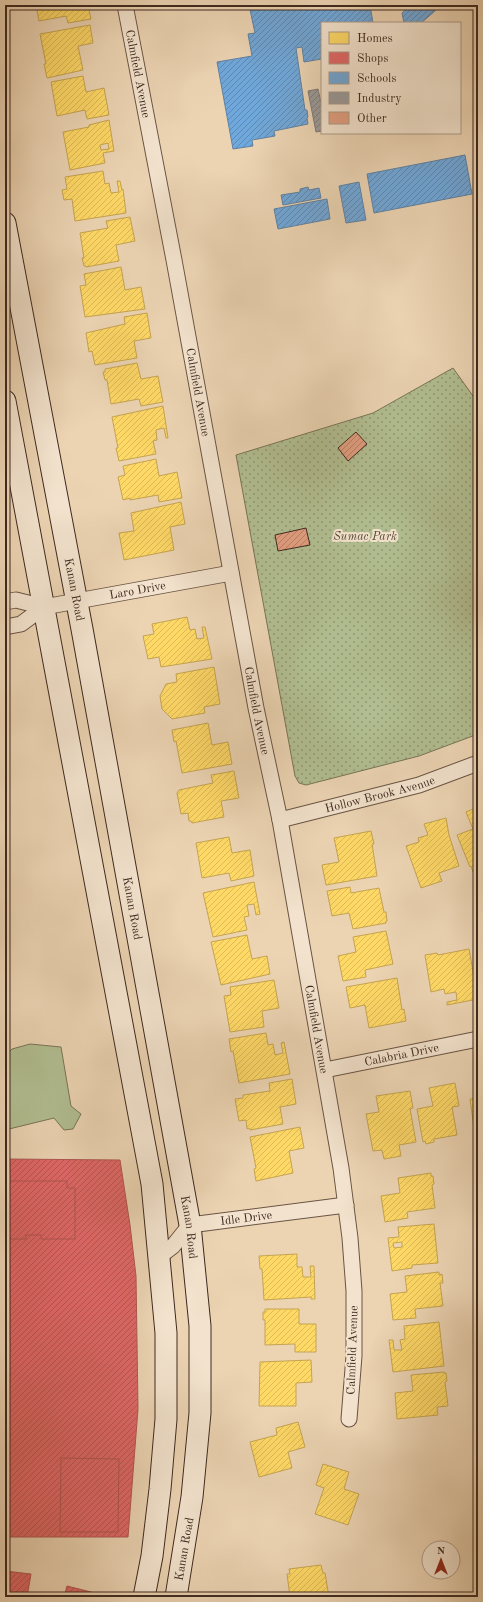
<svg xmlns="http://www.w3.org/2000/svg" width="483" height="1602" viewBox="0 0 483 1602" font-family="'Old Standard TT',serif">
<defs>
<pattern id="park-dots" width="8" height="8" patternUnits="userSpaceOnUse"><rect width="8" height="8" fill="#b1be91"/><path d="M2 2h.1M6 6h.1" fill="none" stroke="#919a76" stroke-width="1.8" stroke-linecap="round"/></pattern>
<pattern id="homes-hatch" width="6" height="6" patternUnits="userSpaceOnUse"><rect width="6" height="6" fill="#ffd966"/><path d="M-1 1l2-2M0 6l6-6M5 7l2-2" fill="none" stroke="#dcba58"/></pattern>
<pattern id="shops-hatch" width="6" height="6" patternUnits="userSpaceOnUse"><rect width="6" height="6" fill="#e06666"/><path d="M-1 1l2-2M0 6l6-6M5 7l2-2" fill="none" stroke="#b75453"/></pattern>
<pattern id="schools-hatch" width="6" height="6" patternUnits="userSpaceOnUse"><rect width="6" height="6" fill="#6fa8dc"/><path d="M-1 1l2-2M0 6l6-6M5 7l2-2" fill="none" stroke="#5d89b2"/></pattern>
<pattern id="industry-hatch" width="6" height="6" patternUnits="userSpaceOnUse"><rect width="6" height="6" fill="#999"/><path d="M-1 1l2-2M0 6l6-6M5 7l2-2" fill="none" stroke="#7e7d7c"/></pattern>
<pattern id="building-hatch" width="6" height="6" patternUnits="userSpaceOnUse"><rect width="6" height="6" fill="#e29e80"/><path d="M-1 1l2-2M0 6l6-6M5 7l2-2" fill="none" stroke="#b98168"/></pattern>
</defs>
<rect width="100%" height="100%" fill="#ecd4b3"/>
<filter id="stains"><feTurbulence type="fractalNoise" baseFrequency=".005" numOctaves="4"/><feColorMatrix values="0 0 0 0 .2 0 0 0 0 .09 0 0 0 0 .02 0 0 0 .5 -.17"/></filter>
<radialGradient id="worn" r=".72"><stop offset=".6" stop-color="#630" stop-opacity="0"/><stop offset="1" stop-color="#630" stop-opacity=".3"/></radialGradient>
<path fill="#b1be91" stroke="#787458" d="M30,1044L61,1047L71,1106L81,1114L73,1129L64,1130L54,1118L5,1130V1056L12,1049Z"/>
<path fill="url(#park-dots)" stroke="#787458" d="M453,368L478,403V734L419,756L306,785L299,783L295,776L236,455L373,413Z"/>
<path fill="url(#homes-hatch)" stroke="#c5a451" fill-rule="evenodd" d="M36,5H88L91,19L68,23L66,16L39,21Z
M90,25L93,43L78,46L83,70L47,78L44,64H46L40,34Z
M83,76L86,92L104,88L109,115L87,119L85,110L57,116L51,82Z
M109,120L114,151L103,153L105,163L70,170L63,132L89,127V125ZM108,143L109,149L101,150L100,145Z
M103,171L105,184L109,183L111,193L119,192L117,181H120L122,190L123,189L126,213L75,221L72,199L64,200L62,190L67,189L65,177Z
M130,217L135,241L116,245L119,261L86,267V266H84L82,258H84L80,233L108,228L106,221Z
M121,267L125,290L141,287L145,309L85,317L80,286L86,285L84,274Z
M147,313L151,338L134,341L137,358L95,365L92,351L89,352L86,333L125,324L124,317Z
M137,363L141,379L158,376L163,402L141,406L139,399L111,404L107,380H105L103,372H105V369Z
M163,406L168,438H166L164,428L156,430L157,440L153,441L156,454L119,461L116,448H118L112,417Z
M156,459L159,476L177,472L182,498L159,502L158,495L130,500V498L123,500L118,477L125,475L123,466Z
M181,502L185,524L170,527L174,550L124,560L119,533L134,531L131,513Z
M187,617L190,630L195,629L197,639L204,638L202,627H205L212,659L161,667L159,657L148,659L143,636L154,634L152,624Z
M214,667L220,704L204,707L205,713L172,719L162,709L160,696L166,684L177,682L176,674Z
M208,723L212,745L228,742L232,764L182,773L176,741L174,742L172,730Z
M234,771L239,798L221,801L224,817L192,823L191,821H189L188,813L181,814L177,793L179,790L213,783L211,775Z
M478,807V870L473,872L471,866L470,867L457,835L473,829L466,812Z
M446,818L449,835L459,866L439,873L442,881L421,888L406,846L419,842L418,838L428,835L424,824Z
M371,831L374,844H372L377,876L326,885L322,865L339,862L334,838Z
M229,837L232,853L250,850L254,876L231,881L229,873L202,878L196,843Z
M254,882L260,914L256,915L254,904L247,905L249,916L244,917L247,930L213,937L203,893Z
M350,887L351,893L379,888L384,912H386L387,921H386V923L353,929L349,913L332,916L327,891Z
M386,931L393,964L365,970L366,977L343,981L338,956L356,952L353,937Z
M247,935L252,959L267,956L270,974L221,985L211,942Z
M469,949L478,999L447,1005V1002L457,1000L456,992L445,994L444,989L431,992L425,955L437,953L438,955Z
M397,978L402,1010L404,1009L406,1021L369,1028L365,1005L350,1008L346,987Z
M274,980L279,1008L262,1011L264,1027L230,1032L224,996L231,995L230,987Z
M266,1033L268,1045L273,1044L275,1055L283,1053L281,1043L284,1042L290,1074L239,1083L233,1051L231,1052L229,1039Z
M292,1079L296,1104L280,1107L283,1124L250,1130L249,1128L247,1129L246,1120L239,1121L235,1099L243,1098V1095L270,1091L269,1083Z
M455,1083L459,1106L452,1107L457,1135L434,1139V1142L426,1144L425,1141L423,1142L417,1109L433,1106L429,1088Z
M410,1091L413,1108L410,1109L416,1142L399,1145L401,1156L384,1159L382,1150L373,1151L366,1114L379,1112L376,1096Z
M478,1098V1136H475L470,1099Z
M300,1127L304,1148L289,1151L293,1173L256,1181L254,1169L256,1168L250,1137Z
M431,1173V1176H433L434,1184L432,1185L435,1208L407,1212L408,1218L385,1222L381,1196L400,1193L398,1178Z
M434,1224L438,1263L412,1265V1268L392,1271L388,1238L399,1237L398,1227ZM402,1242V1247L394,1248L393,1243Z
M297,1254V1267H302L303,1277H311L310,1266H314L315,1299H311V1297L264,1300L262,1269H260L259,1256Z
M439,1272V1275L442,1274L443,1283H440L443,1306L415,1309L416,1318L393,1320L390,1294L407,1292L405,1276Z
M265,1309H299V1324H316V1352H295V1344L265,1345V1320H263V1312H265Z
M439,1322L444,1366L393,1372L389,1340H393L394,1350H402L400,1340L405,1339L404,1326Z
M311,1360L312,1382L296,1383V1406H259L260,1362Z
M444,1372V1373H446L447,1381L445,1382L448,1406L437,1407L438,1415L397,1419L395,1393L413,1391L411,1375Z
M298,1422L305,1447L288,1452L292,1468L259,1477L250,1442L277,1435L276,1428Z
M323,1464L349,1472L344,1489L359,1494L348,1525L315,1514L324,1488L316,1485Z
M321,1565L323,1573H325L329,1597H290L287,1574H290L289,1569Z"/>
<path fill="url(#shops-hatch)" stroke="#af5451" d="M5,1159L120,1160L130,1225L136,1276L138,1409L128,1537H5Z
M5,1181H67V1188H75V1239H41V1235H26V1239H5Z
M61,1458L119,1459L118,1532H60Z
M5,1571L31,1574L27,1597H5Z
M67,1586L99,1594L101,1597H64Z"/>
<path fill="url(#schools-hatch)" stroke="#6082a3" d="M249,5H370L373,23H322V59L304,62L302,47L296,48L305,110H307L308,117L307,118L308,124L274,131L275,136L252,140L253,146L233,149L217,62L252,56L248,34L255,33Z
M411,5H434L435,11L421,23H404L402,13Z
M465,155L472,194L374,213L367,174Z
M359,182L366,220L346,223L339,186Z
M308,187L309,190L319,188L321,198L283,205L281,195L300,192V189Z
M327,199L330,219L278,229L274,209Z"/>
<path fill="url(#industry-hatch)" stroke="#7e7774" d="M318,89L322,107V131L316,132L308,91Z"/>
<path fill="url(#building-hatch)" stroke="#3e291f" d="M356,432L367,444L348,461L338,448Z
M306,528L310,545L278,551L275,535Z"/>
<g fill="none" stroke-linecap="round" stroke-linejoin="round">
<defs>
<g id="street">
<path id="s1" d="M125,5L174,260L256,708L280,820L341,1168L350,1238L354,1291V1356L349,1419"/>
<path id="s2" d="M5,602L16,600L44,607L231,573"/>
<path d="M5,627L21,624L44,607"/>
<path id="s3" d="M280,820L419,785L478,763"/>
<path id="s4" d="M325,1070L478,1039"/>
<path id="s5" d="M160,1256L173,1246L190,1225L346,1205"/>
</g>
<g id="secondary">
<path id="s6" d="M5,223L82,629L190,1225L200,1326V1413L192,1497L176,1597"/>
<path d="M5,401L152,1184L166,1333V1419L160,1489L152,1556L144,1597"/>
</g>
</defs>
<use href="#street" stroke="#6a5444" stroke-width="17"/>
<use href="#secondary" stroke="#3e291f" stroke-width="23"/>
<use href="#street" stroke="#f3e3ce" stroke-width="15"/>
<use href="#secondary" stroke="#f3e3ce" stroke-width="21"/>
</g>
<g text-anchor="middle" stroke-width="4" stroke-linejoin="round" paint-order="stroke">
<g font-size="12" fill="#3e291f" stroke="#f3e3ce">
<text dy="4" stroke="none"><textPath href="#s1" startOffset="70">Calmfield Avenue</textPath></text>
<text dy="4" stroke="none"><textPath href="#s1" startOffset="394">Calmfield Avenue</textPath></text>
<text dy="4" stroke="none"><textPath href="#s6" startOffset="373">Kanan Road</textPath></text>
<text dy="4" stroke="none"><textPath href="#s2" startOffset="135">Laro Drive</textPath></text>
<text dy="4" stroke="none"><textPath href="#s1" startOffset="718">Calmfield Avenue</textPath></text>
<text dy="4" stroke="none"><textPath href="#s3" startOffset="103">Hollow Brook Avenue</textPath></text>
<text dy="4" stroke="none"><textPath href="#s6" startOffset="697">Kanan Road</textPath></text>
<text dy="4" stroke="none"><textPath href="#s1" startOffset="1042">Calmfield Avenue</textPath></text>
<text dy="4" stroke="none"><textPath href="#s4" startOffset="78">Calabria Drive</textPath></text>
<text dy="4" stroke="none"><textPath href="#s5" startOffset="100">Idle Drive</textPath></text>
<text dy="4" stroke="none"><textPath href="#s6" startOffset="1021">Kanan Road</textPath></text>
<text transform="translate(352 1350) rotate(-88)" y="4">Calmfield Avenue</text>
<text transform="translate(184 1549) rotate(-80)" y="4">Kanan Road</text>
</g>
<g font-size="12" font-style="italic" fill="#554736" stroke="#f3e3ce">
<text x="365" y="540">Sumac Park</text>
</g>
</g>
<rect width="483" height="1602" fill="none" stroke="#ecd4b3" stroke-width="20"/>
<rect x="6" y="6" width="471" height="1590" fill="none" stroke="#3e291f" stroke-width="2"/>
<rect x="10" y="10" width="463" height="1582" fill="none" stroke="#3e291f"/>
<rect x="321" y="22" width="140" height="112" fill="#f3e3ce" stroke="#ab9988"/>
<rect x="329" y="32" width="20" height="12" fill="#ffd966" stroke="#ab9988"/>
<text x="357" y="42" font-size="12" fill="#3e291f">Homes</text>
<rect x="329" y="52" width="20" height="12" fill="#e06666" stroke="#ab9988"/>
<text x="357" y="62" font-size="12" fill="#3e291f">Shops</text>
<rect x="329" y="72" width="20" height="12" fill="#6fa8dc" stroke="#ab9988"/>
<text x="357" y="82" font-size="12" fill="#3e291f">Schools</text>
<rect x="329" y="92" width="20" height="12" fill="#999999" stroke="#ab9988"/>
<text x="357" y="102" font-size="12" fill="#3e291f">Industry</text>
<rect x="329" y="112" width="20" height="12" fill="#e29e80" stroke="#ab9988"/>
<text x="357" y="122" font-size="12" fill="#3e291f">Other</text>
<g transform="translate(441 1560)"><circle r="19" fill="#f3e3ce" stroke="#ab9988"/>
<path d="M0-3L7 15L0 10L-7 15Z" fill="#8f2418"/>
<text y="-6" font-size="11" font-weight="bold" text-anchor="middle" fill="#3e291f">N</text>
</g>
<rect width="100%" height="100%" filter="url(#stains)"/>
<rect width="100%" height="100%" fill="url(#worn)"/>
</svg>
